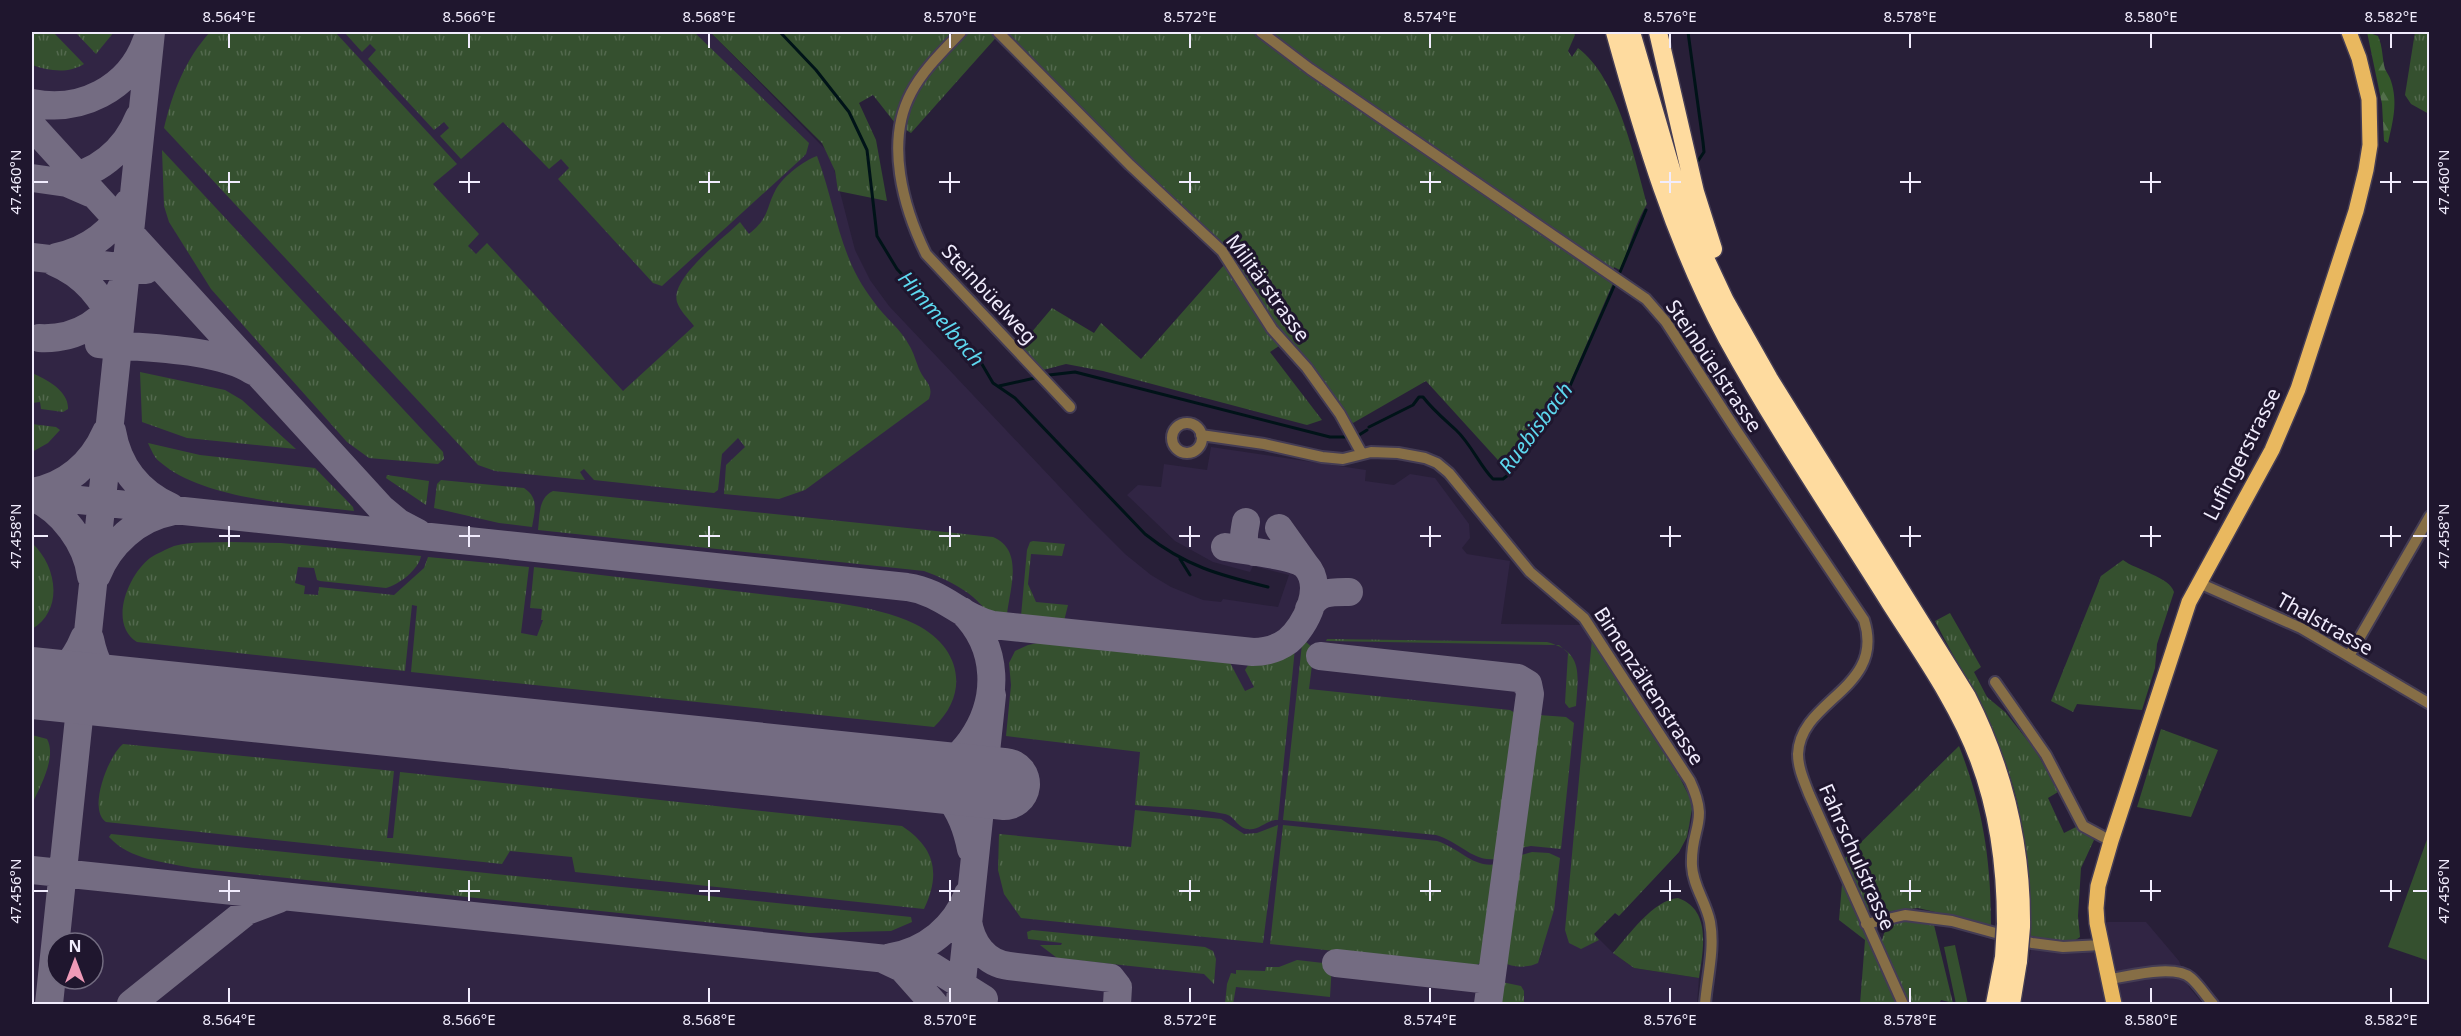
<svg xmlns="http://www.w3.org/2000/svg" width="2461" height="1036" viewBox="0 0 2461 1036" font-family="'Noto Sans',sans-serif">
<defs>
<pattern id="grass-tufts" width="24" height="20" patternUnits="userSpaceOnUse" patternTransform="scale(1.5)"><rect width="24" height="20" fill="#35502f"/><path d="M3 7l-1-3M5 7V3M7 7l1-3M15 17l-1-3M17 17v-4M19 17l1-3" fill="none" stroke="#53694e"/></pattern>
<pattern id="forest-firs" width="22" height="20" patternUnits="userSpaceOnUse" patternTransform="scale(1.5)"><rect width="22" height="20" fill="#34572a"/><path d="M5 1l3.5 6h-7zM16 11l3.5 6h-7z" fill="#526f4a"/></pattern>
</defs>
<rect width="100%" height="100%" fill="#281f38"/>
<path fill="#312544" fill-rule="evenodd" d="M32,32H710L825,149L833,165L855,250L870,280L889,306L1089,518L1125,554L1151,575L1171,587L1203,600L1221,602L1223,599L1278,607L1289,575L1253,566L1250,572L1213,562L1175,541L1127,495L1138,485L1161,487L1164,464L1207,470L1211,447L1366,470L1365,481L1394,485L1410,474L1435,478L1469,524L1470,538L1462,548L1467,554L1510,561L1501,624L1582,625L1675,770L1690,798V826L1679,852L1619,916L1615,913L1594,934L1613,953L1634,968L1699,978L1697,1004H32ZM57,943H93V979H57Z
M2109,922H2146L2179,961L2189,987L2203,1004H2022L2032,943L2101,945L2097,923Z"/>
<path fill="url(#grass-tufts)" d="M32,32H53L84,64C68,74 49,71 32,65Z
M75,32H114L96,54Z
M210,32H335L457,164L433,184L479,234L468,246L476,254L487,243L623,391L694,326C688,318 680,311 677,302C670,278 724,238 740,222L749,234C770,217 765,210 776,189C784,176 803,161 817,156C837,209 838,256 874,302C884,317 901,329 909,345C914,353 916,362 920,371C925,382 934,385 929,399L805,490L779,499L724,494L726,465L745,447L738,438L722,454L718,490L714,493L594,480L584,469L580,472L585,480L495,471L478,465L164,128C173,91 185,60 210,32Z
M344,32H694L809,143L806,154L801,159L662,286L653,283L558,179L569,168L561,159L549,169L503,122L461,159L440,136L449,128L444,122L434,130L368,59L376,50L370,44L362,52Z
M710,32H1573L1575,35L1568,51L1572,57L1578,48C1618,78 1634,157 1647,204C1635,224 1629,248 1620,270L1614,267L1613,283L1561,403L1541,423L1507,470L1426,381L1353,423L1288,340L1270,352L1322,420L1307,425L1103,371L1066,364L1043,370L1020,346L1052,308L1094,333L1101,323L1141,359L1232,256L1221,242L1134,163L1001,32L911,133L895,123L873,95L859,103L876,140L887,201L838,191L835,171L822,143Z
M2415,32H2429V114L2411,104L2405,95Z
M162,150L443,452L444,459L438,464L369,458L347,442L211,289L169,222L164,206Z
M140,372L225,390L242,400L296,449L187,438L142,422Z
M32,373C46,379 69,391 68,409L63,412L41,409L40,402L32,403Z
M32,424L56,427L60,430L48,443L32,452Z
M148,443L200,455L315,468L353,507L354,511C297,504 204,500 160,462C154,458 151,449 148,443Z
M387,475L429,481L426,505L386,478Z
M441,480L524,488C539,498 535,510 532,527L499,523L434,508L437,484Z
M553,491L993,537C1024,550 1010,588 1007,614L1004,617C983,612 984,605 968,593C954,583 940,577 924,571L538,530C540,515 538,498 553,491Z
M1033,541L1065,544L1062,556L1031,554L1028,584L1036,602L1068,605L1064,621L1060,622L1021,616L1027,550L1030,542Z
M230,542L281,543L421,556C419,569 399,585 386,588L320,581L317,580L314,568L298,567L295,583L305,586L304,594L318,595L319,587L394,595L424,568L428,557L529,567L521,633L537,636L543,620H541L542,609L530,608L534,567C609,576 684,585 760,594C807,600 872,603 915,624C960,646 971,692 934,727L411,672L417,606L412,605L405,671L137,642C108,624 128,575 150,558C156,554 167,549 174,546C191,541 213,543 230,542Z
M32,543C57,566 64,610 32,629Z
M2123,560C2136,570 2170,577 2174,592L2157,644L2155,668L2142,710L2077,704L2073,712L2051,701L2101,576Z
M1950,613L1981,667L1974,672L1987,697L2005,712L2036,751L2058,792L2048,798L2064,833L2076,827L2094,840L2081,868L2078,916L2080,937L2071,943L2031,936C2027,886 2027,834 2013,786C1996,727 1963,675 1935,621Z
M1327,639L1547,642C1584,652 1578,675 1576,706L1569,708L1565,703L1568,653L1559,645L1326,641Z
M1592,639L1676,770L1690,798L1692,809L1687,837L1679,852L1619,916L1615,913L1594,934L1599,940L1581,949L1569,943L1565,930Z
M1305,641L1314,649L1309,689L1510,710L1517,714L1520,723L1502,857C1477,867 1461,842 1436,835L1283,820L1302,644Z
M1043,642L1228,659L1245,691L1254,687L1245,670L1250,662C1267,663 1280,656 1295,648L1278,820C1267,819 1259,831 1248,829C1237,828 1235,816 1225,814C1196,808 1165,808 1135,805L1140,752L1006,736L1011,685L1009,663L1015,651L1028,645Z
M1539,715L1566,717L1574,723L1561,849L1531,846L1515,849L1532,723Z
M2161,729L2218,750L2191,817L2137,807Z
M32,735L47,739C57,757 40,787 32,804Z
M123,744L394,771L387,838H393L400,772L902,826C935,848 941,873 924,909L575,872L572,857L510,851L502,864L106,822C87,809 109,755 123,744Z
M1959,746C1983,807 1991,861 1991,925L1918,908L1875,913L1865,908L1844,859Z
M1135,810L1221,819L1244,834L1257,833L1278,825L1263,943L1021,918L1004,894L998,870L999,834L1131,847Z
M1283,825L1437,841C1460,848 1475,871 1501,863L1487,960L1474,966L1270,944Z
M111,834L911,917L912,922L891,931L809,933L193,868C164,862 130,860 109,837Z
M1532,852L1549,853L1560,858L1554,910L1538,963C1528,968 1512,968 1503,962L1501,956L1514,857Z
M1842,884L1897,1004H1860L1865,940L1839,920Z
M1678,898C1712,910 1703,950 1699,978L1634,968L1613,953C1629,935 1653,900 1678,898Z
M1904,920L1934,925L1953,1003L1941,1000L1939,1004H1909L1881,943L1887,924Z
M1032,930L1205,947L1213,951L1216,959L1214,984L1204,974L1057,958L1040,945H1061L1062,943L1028,939L1027,932Z
M1297,960L1332,964L1330,997L1236,987L1233,1004H1225L1227,984L1231,973L1236,974V970L1265,971L1266,967H1279Z
M1497,981L1521,986L1524,991V1004H1494Z"/>
<path fill="url(#forest-firs)" d="M2367,32L2378,36C2383,47 2382,58 2385,69C2387,73 2390,77 2391,81C2398,103 2393,121 2388,143L2384,141L2382,104Z"/>
<path fill="#35502f" d="M2429,834V961L2388,947Z
M1955,945L1968,1004H1956L1944,947Z"/>
<g fill="none" stroke-linecap="round" stroke-linejoin="round">
<path stroke="#001318" stroke-width="3" d="M780,32L816,70L849,112L867,150L877,236L897,269L976,354L993,383L1015,398L1145,534C1185,566 1219,575 1268,587
M1688,32L1703,142L1704,152L1698,161
M1620,272L1646,210
M1049,375L1075,372L1330,437H1345
M999,386L1035,378
M1369,427L1413,405L1419,397H1423C1433,410 1444,419 1456,430C1471,444 1480,466 1493,479H1503L1508,475L1542,423L1566,395L1615,284
M1359,435L1367,430
M1180,559L1190,575"/>
<path stroke="#746c82" stroke-width="28" d="M32,103C80,113 129,89 146,42
M32,126L381,508L399,523L418,533
M32,178L67,183L90,193
M59,179C96,176 126,150 139,117
M32,257L146,270
M57,257C89,250 113,232 128,203
M54,262C83,274 105,298 114,328
M39,338C77,340 108,321 122,286
M99,344C143,348 218,348 253,371
M112,431C118,466 138,492 171,507
M32,492C66,486 92,464 106,432
M32,495L907,587C943,592 960,617 993,625L1253,652C1266,652 1277,649 1288,641C1306,626 1325,587 1306,566C1296,556 1242,550 1225,547
M32,497C62,510 87,543 91,576
M1246,522C1244,534 1240,546 1254,552
M1279,528L1306,566
M97,575C109,544 138,518 170,512
M1309,609C1317,591 1331,592 1349,592
M90,639C94,659 104,685 126,692C132,694 139,694 145,695
M1320,656L1518,678L1528,684L1530,694L1488,1004
M32,682C58,683 75,660 84,638
M896,773C906,774 917,776 928,773C946,769 960,756 971,741C1000,700 999,647 962,611
M906,775C946,779 964,813 971,849
M32,870L916,962L933,967L984,999
M968,921C971,943 985,963 1009,966L1111,978L1118,987L1117,1004
M891,957C926,951 955,928 968,894
M885,960L902,968L934,1004
M1336,963L1481,979L1488,983L1490,990
M960,1000L992,695
M49,1004L151,32
M131,1004L247,911L279,899"/>
<path stroke="#746c82" stroke-width="72" d="M32,683L1004,784"/>
<defs>
<path id="minor" d="M961,32C943,51 923,70 911,93C885,142 903,207 926,254L1070,407
M998,32L1130,165L1222,251L1272,329L1307,368L1340,414L1362,454
M1261,32L1310,69L1646,299L1666,322L1736,430L1864,620C1886,689 1800,699 1798,754C1798,768 1804,781 1809,794L1903,1004
M1172 438a15 15 0 1 1 30 0a15 15 0 1 1-30 0Z
M1201,435L1264,444L1322,457L1343,459L1371,452L1398,453L1425,458L1437,463L1449,473L1530,572L1584,618L1690,781C1710,824 1690,827 1692,866C1693,886 1706,902 1710,922C1715,949 1707,978 1705,1004
M2199,583L2301,628L2430,704
M2349,656L2430,516
M1995,682L2046,755L2083,826L2111,841
M1866,924L1905,915L1952,921L2032,943L2063,947L2102,945
M2110,979C2130,976 2175,964 2191,978C2199,985 2206,996 2213,1004"/>
<path id="primary" d="M2114,1004L2097,923L2096,908L2098,886L2111,841L2189,602L2272,450L2298,389L2356,211L2366,170L2370,145L2369,99L2359,58L2349,32"/>
<path id="motorway" d="M1615,32C1644,137 1675,241 1727,338C1777,429 1836,516 1891,604C1923,654 1958,703 1979,759C1999,812 2006,868 2006,924
M1631,32L1673,176L1703,254L1725,301L1769,379L1967,697C2004,770 2022,845 2021,927
M1658,32L1695,192L1713,249
M1995,1004L2004,957
M2011,1004L2018,961"/>
</defs>
<use href="#minor" stroke="#443c54" stroke-width="14"/>
<use href="#primary" stroke="#443c54" stroke-width="18"/>
<use href="#motorway" stroke="#443c54" stroke-width="21"/>
<use href="#minor" stroke="#866e46" stroke-width="10"/>
<use href="#primary" stroke="#e9b85f" stroke-width="15"/>
<use href="#motorway" stroke="#fedb9f" stroke-width="18"/>
<defs>
<path id="motorway-bridge" d="M2004,957L2006,924
M2018,961L2021,927"/>
</defs>
<use href="#motorway-bridge" stroke="#443c54" stroke-width="21" stroke-linecap="butt"/>
<use href="#motorway-bridge" stroke="#fedb9f" stroke-width="18"/>
</g>
<path fill="none" stroke="#f1ecfd" stroke-width="2" d="M229,33V48M469,33V48M709,33V48M950,33V48M1190,33V48M1430,33V48M1670,33V48M1910,33V48M2151,33V48M2391,33V48M229,172V193M469,172V193M709,172V193M950,172V193M1190,172V193M1430,172V193M1670,172V193M1910,172V193M2151,172V193M2391,172V193M33,182H48M219,182H240M459,182H480M699,182H720M939,182H960M1179,182H1200M1420,182H1441M1660,182H1681M1900,182H1921M2140,182H2161M2380,182H2401M2413,182H2428M229,526V547M469,526V547M709,526V547M950,526V547M1190,526V547M1430,526V547M1670,526V547M1910,526V547M2151,526V547M2391,526V547M33,536H48M219,536H240M459,536H480M699,536H720M939,536H960M1179,536H1200M1420,536H1441M1660,536H1681M1900,536H1921M2140,536H2161M2380,536H2401M2413,536H2428M229,880V901M469,880V901M709,880V901M950,880V901M1190,880V901M1430,880V901M1670,880V901M1910,880V901M2151,880V901M2391,880V901M33,891H48M219,891H240M459,891H480M699,891H720M939,891H960M1179,891H1200M1420,891H1441M1660,891H1681M1900,891H1921M2140,891H2161M2380,891H2401M2413,891H2428M229,988V1003M469,988V1003M709,988V1003M950,988V1003M1190,988V1003M1430,988V1003M1670,988V1003M1910,988V1003M2151,988V1003M2391,988V1003"/>
<g text-anchor="middle" stroke-width="6" stroke-linejoin="round" paint-order="stroke">
<g font-size="20" fill="#f1ecfd" stroke="#1f162e">
<text transform="translate(1268 288) rotate(54)" y="7">Militärstrasse</text>
<text transform="translate(989 294) rotate(47)" y="7">Steinbüelweg</text>
<text transform="translate(1714 366) rotate(56)" y="7">Steinbüelstrasse</text>
<text transform="translate(2242 454) rotate(-63)" y="7">Lufingerstrasse</text>
<text transform="translate(2325 624) rotate(29)" y="7">Thalstrasse</text>
<text transform="translate(1649 686) rotate(57)" y="7">Bimenzältenstrasse</text>
<text transform="translate(1857 857) rotate(66)" y="7">Fahrschulstrasse</text>
</g>
<g font-size="21" font-style="italic" fill="#5dd7ee" stroke="#1f162e">
<text transform="translate(941 319) rotate(49)" y="7">Himmelbach</text>
<text transform="translate(1536 428) rotate(-53)" y="7">Ruebisbach</text>
</g>
</g>
<rect width="2461" height="1036" fill="none" stroke="#1f162e" stroke-width="66"/>
<g transform="translate(75 961)"><circle r="28" fill="#1f162e" stroke="#736c81" stroke-width="1.5"/>
<path d="M0-4.5L10 22L0 15L-10 22Z" fill="#ef9ab8"/>
<text y="-9" font-size="16" font-weight="bold" text-anchor="middle" fill="#f1ecfd">N</text>
</g>
<rect x="33" y="33" width="2395" height="970" fill="none" stroke="#f1ecfd" stroke-width="2"/>
<g font-size="15" text-anchor="middle" fill="#f1ecfd">
<text x="229" y="22">8.564°E</text>
<text x="469" y="22">8.566°E</text>
<text x="709" y="22">8.568°E</text>
<text x="950" y="22">8.570°E</text>
<text x="1190" y="22">8.572°E</text>
<text x="1430" y="22">8.574°E</text>
<text x="1670" y="22">8.576°E</text>
<text x="1910" y="22">8.578°E</text>
<text x="2151" y="22">8.580°E</text>
<text x="2391" y="22">8.582°E</text>
<text transform="translate(16 182) rotate(-90)" y="5">47.460°N</text>
<text transform="translate(2444 182) rotate(-90)" y="5">47.460°N</text>
<text transform="translate(16 536) rotate(-90)" y="5">47.458°N</text>
<text transform="translate(2444 536) rotate(-90)" y="5">47.458°N</text>
<text transform="translate(16 891) rotate(-90)" y="5">47.456°N</text>
<text transform="translate(2444 891) rotate(-90)" y="5">47.456°N</text>
<text x="229" y="1025">8.564°E</text>
<text x="469" y="1025">8.566°E</text>
<text x="709" y="1025">8.568°E</text>
<text x="950" y="1025">8.570°E</text>
<text x="1190" y="1025">8.572°E</text>
<text x="1430" y="1025">8.574°E</text>
<text x="1670" y="1025">8.576°E</text>
<text x="1910" y="1025">8.578°E</text>
<text x="2151" y="1025">8.580°E</text>
<text x="2391" y="1025">8.582°E</text>
</g>
</svg>
